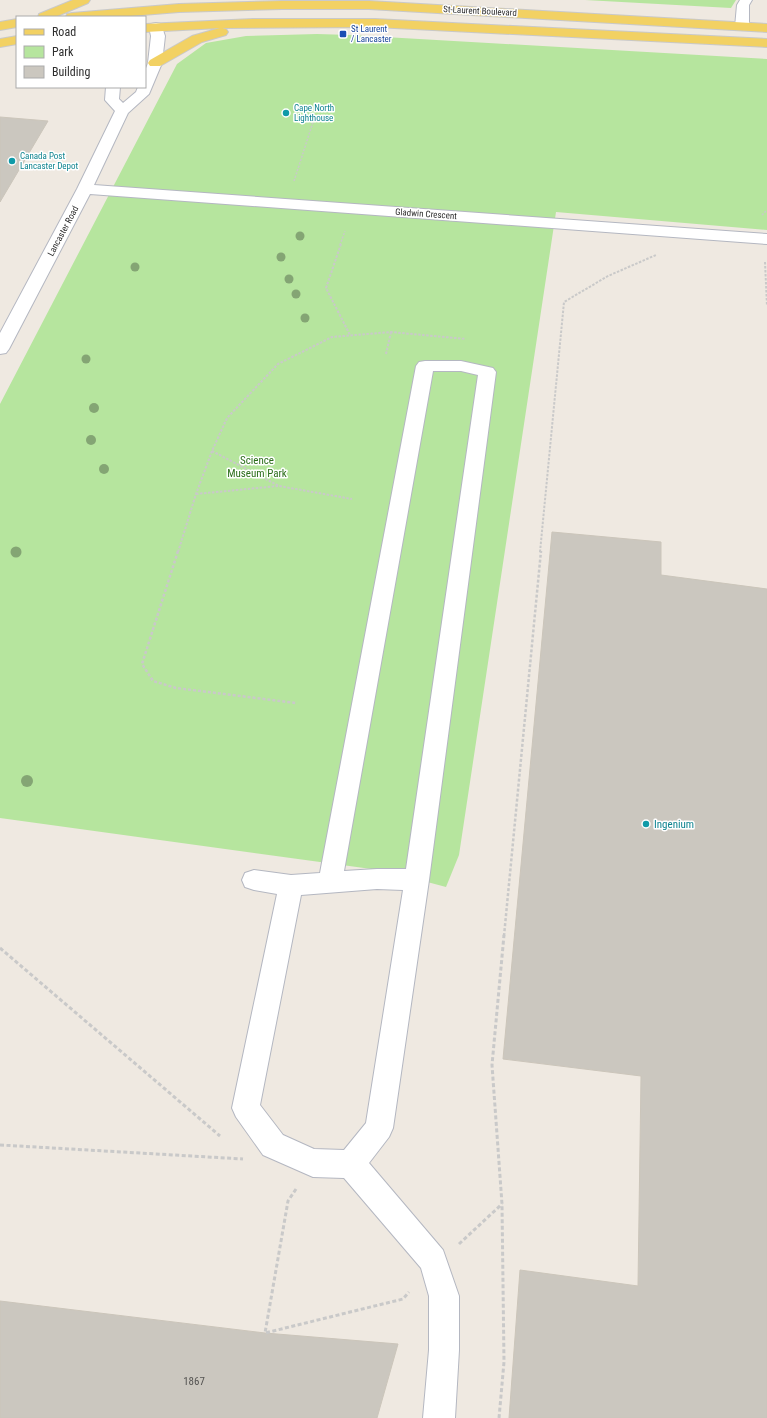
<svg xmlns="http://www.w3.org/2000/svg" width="767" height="1418" viewBox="0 0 767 1418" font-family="'Roboto Condensed',sans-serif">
<rect width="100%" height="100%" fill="#efe9e1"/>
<path fill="#b6e59e" d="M585,0H736L731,8Z
M317,34L350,35L767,59V230L556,212L459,855L446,887L386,871L0,818V404L177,64L206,43L246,36Z"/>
<path fill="#cbc7bf" stroke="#cbc5ba" d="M0,117L48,121L0,202Z
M552,532L661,542V575L767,589V1418H509L520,1270L638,1286L641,1076L503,1059Z
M0,1301L265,1333L398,1344L377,1418H0Z"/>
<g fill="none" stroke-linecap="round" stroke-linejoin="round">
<defs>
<path id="minor" d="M740,0H752L749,5V27L747,30H737L735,27L737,5Z
M156,23L161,24L165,36L162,63L149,94L128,113L94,185L767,234V244L90,194L9,349L6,353L0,354V333L77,189L115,111L105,100L106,87H120L119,99L123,103L136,92L138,87H145V71L148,63L151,36L149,27L151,24Z
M425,361H461L493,368L496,372L429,880L393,1128L389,1137L369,1163L443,1250L459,1296V1350L455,1418H423L429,1350V1296L421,1268L344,1178L313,1177L263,1155L236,1117L232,1108L277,894L254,890L245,887L242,880L245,873L254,870L291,875L320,873L416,366L419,362ZM433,371H461L478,375L406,869H377L344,871ZM377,889L403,890L366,1123L344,1150L314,1149L283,1135L260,1105L301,895Z"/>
<path id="major" d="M73,0H90L88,3L55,17H38L39,14Z
M282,1H369L767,24V32L369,9H282L179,12L118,17H66L67,14L72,13L179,4Z
M17,19V27L0,30V22Z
M253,19H375L767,39V47L375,27L222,28L226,29L228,32L226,35L202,42L160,66H150L148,63L150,60L192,36L220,28L145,32V24Z
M17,36V44L0,47V39Z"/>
</defs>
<use href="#minor" stroke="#b4b7c1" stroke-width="2"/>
<use href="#major" stroke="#c9c9c9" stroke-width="2"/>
<path stroke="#c9c9c9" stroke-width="1.5" stroke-dasharray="2 1.5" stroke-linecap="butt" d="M294,181L313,122
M762,215L767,210
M340,245L345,231"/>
<path stroke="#c9c9c9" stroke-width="2" stroke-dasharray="2.5 1.5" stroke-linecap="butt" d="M341,244L326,288L350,335
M765,262L767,306
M386,354L391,332
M212,451L279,486L352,499
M196,494L278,486
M178,552L196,494L212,451L227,418L278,364L332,337L391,332L466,339
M540,552L564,302L608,276L656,255"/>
<path stroke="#c9c9c9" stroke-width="2.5" stroke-dasharray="3 2" stroke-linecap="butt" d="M178,551L142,664L153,681L176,688L296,703
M504,936L541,551"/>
<path stroke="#c9c9c9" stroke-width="3" stroke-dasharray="4 2.5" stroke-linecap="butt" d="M0,948L220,1136
M0,1145L243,1159
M296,1189L288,1201L265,1333L403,1299L409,1292
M459,1244L502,1204
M499,1418L504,1362L502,1204L492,1065L504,935"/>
<use href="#minor" fill="#fff" fill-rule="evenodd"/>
<use href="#major" fill="#f2d163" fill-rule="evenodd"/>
</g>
<g fill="#84a574">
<circle cx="300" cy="236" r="4.5"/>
<circle cx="281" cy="257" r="4.5"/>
<circle cx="135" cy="267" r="4.5"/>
<circle cx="289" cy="279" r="4.5"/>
<circle cx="296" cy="294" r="4.5"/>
<circle cx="305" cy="318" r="4.5"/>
<circle cx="86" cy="359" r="4.5"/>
<circle cx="94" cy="408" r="5"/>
<circle cx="91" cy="440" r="5"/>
<circle cx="104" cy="469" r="5"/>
<circle cx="16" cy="552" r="5.5"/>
<circle cx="27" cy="781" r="6"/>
</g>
<rect fill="#1a4fb4" stroke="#fff" stroke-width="1.5" x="339" y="30" width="8" height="8" rx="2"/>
<g fill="#0f9aa8" stroke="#fff" stroke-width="1.5">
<circle cx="286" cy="113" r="4"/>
<circle cx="12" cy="161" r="4"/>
<circle cx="646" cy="824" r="4"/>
</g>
<g text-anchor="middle" stroke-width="3" stroke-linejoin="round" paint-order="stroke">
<g font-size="9" fill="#2e2e2e" stroke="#fff">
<text transform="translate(480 11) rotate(3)" y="3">St-Laurent Boulevard</text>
<text transform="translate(426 214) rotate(4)" y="3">Gladwin Crescent</text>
<text transform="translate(63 231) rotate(-62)" y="3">Lancaster Road</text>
</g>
<g font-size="9" fill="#164399" stroke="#fff" text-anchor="start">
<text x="351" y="32">St Laurent<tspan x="351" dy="10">/ Lancaster</tspan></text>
</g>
<g font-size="9" fill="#0d838f" stroke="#fff" text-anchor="start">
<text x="294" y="111">Cape North<tspan x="294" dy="10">Lighthouse</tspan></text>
<text x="20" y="159">Canada Post<tspan x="20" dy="10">Lancaster Depot</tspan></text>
</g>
<g font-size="11" fill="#2c6e1b" stroke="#fff">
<text x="257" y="464">Science<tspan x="257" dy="13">Museum Park</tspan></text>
</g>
<g font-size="11" fill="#0d838f" stroke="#fff" text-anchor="start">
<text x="654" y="828">Ingenium</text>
</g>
<g font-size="11" fill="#555452">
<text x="194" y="1385">1867</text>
</g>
</g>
<rect x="16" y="16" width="130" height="72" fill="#ffffff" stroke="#ababab"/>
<rect x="24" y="29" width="20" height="6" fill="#f2d163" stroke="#ababab"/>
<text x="52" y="36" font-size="12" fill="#2e2e2e">Road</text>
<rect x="24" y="46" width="20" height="12" fill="#b6e59e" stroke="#ababab"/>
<text x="52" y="56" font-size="12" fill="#2e2e2e">Park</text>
<rect x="24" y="66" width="20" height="12" fill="#cbc7bf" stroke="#ababab"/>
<text x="52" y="76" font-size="12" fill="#2e2e2e">Building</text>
</svg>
